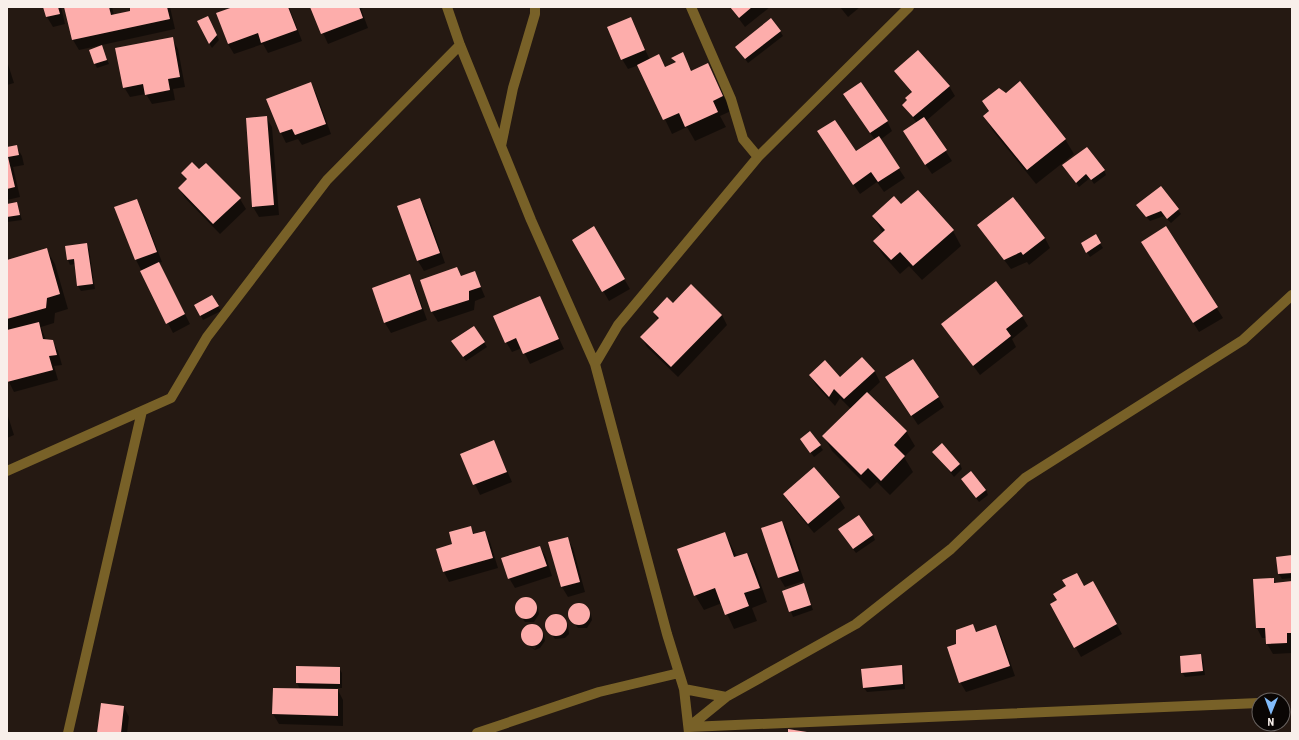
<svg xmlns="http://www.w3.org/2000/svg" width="1299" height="740" viewBox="0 0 1299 740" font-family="'Roboto Condensed',sans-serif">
<rect width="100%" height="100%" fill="#251912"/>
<path fill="#0007" d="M44,7H61L65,24L53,27L47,17Z
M65,7H112L114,15L132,11L131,7H170L175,29L79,50L73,40Z
M236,7H289L302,41L268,53L263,44L234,54L228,44L217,14Z
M311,7H365L361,9L368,28L328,44Z
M730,7H770L745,27Z
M840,7H860L848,17Z
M630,18L650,60L659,56L666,68L676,64L672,58L682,54L692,71L708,64L731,111L720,116L726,127L695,141L687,127L672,134L639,65L628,69L622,59Z
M210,22L219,40L212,48L209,43Z
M780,31L783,36L748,63L736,47Z
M172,39L178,49L185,87L173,89L175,100L152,104L146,94L130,97L124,87Z
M101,47L109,64L97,68L95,64Z
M7,61L14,83L7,85Z
M896,72L949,86L955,96L926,121L952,161L932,174L910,142L917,123L903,105L908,101L912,93Z
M310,83L316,93L331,134L302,145L298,139L286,143L281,133Z
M983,102L1065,139L1074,154L1036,184L993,131L984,116L989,112Z
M850,104L887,121L892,131L880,140L905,178L884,192L877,182L860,194L824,142L856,152L875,140Z
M266,117L272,127L279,215L259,217L253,207Z
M16,146L22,156L24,165L13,167L20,197L7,200V148Z
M1067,170H1104L1106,175L1094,184L1090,178L1079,187Z
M199,171L240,199L246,209L220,234L185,198L179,188L187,181L182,173Z
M1161,187L1181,214L1171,223L1164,216L1150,221L1140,210Z
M918,191L953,231L961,246L922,280L909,266L900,274L883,255L874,241L883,233L873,216L901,206Z
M136,200L142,210L162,262L159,263L190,324L173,333L136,260L116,208Z
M420,200L426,210L445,263L424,271L418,261L398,207Z
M17,204L22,220L7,222V205Z
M978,226L1045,238L1050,248L1029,265L1027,262L1011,269Z
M594,227L630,289L609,301L573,240Z
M1166,227L1223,318L1199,332L1148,252Z
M1095,235L1103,248L1090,257L1082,244Z
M86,244L89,249L95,289L81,291L78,286L75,264L70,265L68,260L66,246Z
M46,249L55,264L68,309L55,313L54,323L41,327L46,340L52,341L58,351L62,365L54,366L58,380L14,392L7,378V261Z
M457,268L462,277L475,273L485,297L475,301L474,310L438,322L432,312L422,280Z
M409,276L415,286L427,320L391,333L385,323L373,288Z
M212,296L221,311L203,320L195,305Z
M540,297L564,349L530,364L522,348L512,352L506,342Z
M673,304L722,315L727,325L678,377L647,347L641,337L658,320L654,312Z
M1022,316L1028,326L1012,339L1016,347L980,375L942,324Z
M474,327L487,347L466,361L455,346Z
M862,358L875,372L880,382L867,394L906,431L915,446L904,457L913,472L890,495L877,482L870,489L832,451L824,436L851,409L840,398L835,406L816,385L810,375L840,378Z
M893,387L938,397L944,407L918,425Z
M7,413L14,435L7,438Z
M810,432L823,450L814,457L801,439Z
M494,441L512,482L480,495L461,454Z
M934,452L960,464L962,469L954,477Z
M965,484L986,490L988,495L979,502Z
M784,494L839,498L845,508L814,533L790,504Z
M782,522L788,532L804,581L785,587L779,577Z
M471,528L475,535L485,532L490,542L498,568L449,582L444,572L437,550L454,544Z
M725,533L737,557L747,554L755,568L767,602L752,608L757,621L734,629L722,603L704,610L695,595Z
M842,535H873L875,540L856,553Z
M567,538L573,548L585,592L568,597L562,587Z
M540,547L546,557L552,576L515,588L509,578Z
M1292,556V578L1282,579L1279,574L1277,558Z
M1254,579H1273L1276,583L1292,582V653L1273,654L1267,644V638H1262L1257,628Z
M1093,582L1122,634L1081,657L1051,604Z
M804,584L813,610L793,617L783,591Z
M523,598L529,599L538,609L539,614L534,622H525L518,612V602Z
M579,604L588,609L591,615L592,620L587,628H578L570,618V612L573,606Z
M554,616H560L568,625L569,634L565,638L555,639L548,629L547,623Z
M529,625L535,626L544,635L545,641L540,648L535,650L525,643L535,649L536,647L523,639L522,633Z
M972,625L977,632L996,626L1001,636L1015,676L966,692L960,682L957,644Z
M1200,655L1203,660L1205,675L1185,677L1182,672Z
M901,666L904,671L905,689L867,692L864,688Z
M339,668L342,673V688H337L343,700V726L279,724L273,714L300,689L297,683Z
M124,707L129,717L127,733H98Z"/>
<path fill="#fdadab" d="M43,7H58L60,14L46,17Z
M64,7H109L111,15L130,11V7H167L170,19L72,40Z
M233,7H288L297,30L261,43L258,33L228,44L216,13Z
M310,7H359L363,18L321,34Z
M730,7H752L739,18Z
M208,16L217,35L209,44L197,21Z
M631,17L645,50L621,60L607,27Z
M771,18L781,31L745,59L735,47Z
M173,37L180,77L168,79L170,90L145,95L143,84L123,88L115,48Z
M102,45L107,60L94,64L89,50Z
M918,50L950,86L913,117L902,105L907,100L905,98L912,92L894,71Z
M683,52L691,71L708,63L723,96L713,101L718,112L685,127L679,113L663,120L637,65L659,54L665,67L676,62L671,58Z
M1020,81L1066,139L1027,170L983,116L989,111L982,101L999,88L1006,93Z
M311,82L326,124L295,135L292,129L280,133L266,99Z
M861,82L888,121L870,133L843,94Z
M267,116L274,205L252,207L246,118Z
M924,117L947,150L925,165L903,131Z
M835,120L856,151L879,136L900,168L878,182L871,172L853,185L817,131Z
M17,145L19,155L8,157L15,187L7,189V147Z
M1087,147L1105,170L1091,180L1086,174L1076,183L1062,165Z
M192,162L199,169L206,163L241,198L213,224L178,188L187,179L181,173Z
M1161,186L1179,209L1167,219L1161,211L1146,217L1136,205Z
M918,190L954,230L913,266L900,252L891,260L873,241L885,230L872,216L894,196L901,204Z
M1013,197L1045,238L1023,255L1021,252L1004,260L977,225Z
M420,198L440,253L417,261L397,206Z
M137,199L157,252L135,260L114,207Z
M17,202L20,215L7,217V204Z
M594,226L625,279L602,292L572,240Z
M1166,226L1218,307L1193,323L1141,242Z
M1096,234L1101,243L1086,253L1081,243Z
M87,243L93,284L77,286L74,259L67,260L65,246Z
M47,248L60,294L47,298L46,308L7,319V260Z
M159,262L185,314L166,324L140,271Z
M457,267L461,276L475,271L481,287L469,291V300L431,312L420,280Z
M410,274L422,309L384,323L372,288Z
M996,281L1023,316L1006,329L1011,336L973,366L941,324Z
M691,284L722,315L671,367L640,337L659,318L653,312L667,297L673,303Z
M212,295L219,306L200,316L194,305Z
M540,296L559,339L523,354L516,338L505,343L493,316Z
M39,322L43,339L53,340L57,355L49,356L53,370L7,382V330Z
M474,326L485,342L463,357L451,341Z
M862,357L875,371L844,399L834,389L829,397L809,375L825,360L840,377Z
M913,359L939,397L911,416L885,377Z
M867,392L907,431L894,445L905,456L881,481L868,468L861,475L822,436Z
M810,431L821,445L810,453L800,439Z
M494,440L507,472L473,485L460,454Z
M942,443L960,464L951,472L932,452Z
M814,467L840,497L808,524L783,494Z
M971,471L986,490L976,498L961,479Z
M859,515L873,535L853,549L838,529Z
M782,521L799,571L778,578L761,528Z
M471,526L473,534L485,531L493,558L443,572L436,549L452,544L449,532Z
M725,532L734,557L747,553L760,588L744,593L749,606L725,615L715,588L694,596L677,549Z
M568,537L580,582L561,587L548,542Z
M540,546L547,566L508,579L501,558Z
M1292,555V573L1278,574L1276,557Z
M1077,573L1084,586L1093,581L1117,624L1074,648L1050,604L1057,600L1053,594L1066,586L1062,580Z
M1274,578V583L1292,581V633H1287V643L1266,644L1265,628H1256L1253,579Z
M804,583L811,605L789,612L782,591Z
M515 608a11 11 0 1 1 22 0a11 11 0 1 1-22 0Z
M568 614a11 11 0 1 1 22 0a11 11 0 1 1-22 0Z
M545 625a11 11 0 1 1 22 0a11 11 0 1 1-22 0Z
M973,624L976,632L996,625L1010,666L959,683L947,647L956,644V630Z
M521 635a11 11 0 1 1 22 0a11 11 0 1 1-22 0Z
M1201,654L1203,671L1181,673L1180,656Z
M902,665L903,684L863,688L861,669Z
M296,666L340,667V684L296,683Z
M273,688L338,689V716L272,714Z
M101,703L124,706L121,733H97Z
M788,729L807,732V733H788Z"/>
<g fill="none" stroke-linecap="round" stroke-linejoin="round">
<path stroke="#786128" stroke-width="10" d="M447,7L460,45L531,220L595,364L667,634L684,689L689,733
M691,7L731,99L743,139L758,157
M501,146L513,88L535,14V7
M595,364L618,325L758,157L909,7
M7,471L171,398L207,337L327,180L460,45
M684,689L726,697
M689,727L726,697L856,624L951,549L1025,478L1243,340L1292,295
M689,727L1259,703
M68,733L142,411
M477,733L599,692L679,673"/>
</g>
<rect width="1299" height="740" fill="none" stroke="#f8efea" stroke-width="16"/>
<g transform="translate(1271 712) rotate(181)"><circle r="19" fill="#0a0604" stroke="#696360"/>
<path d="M0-3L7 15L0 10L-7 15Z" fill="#82bcfa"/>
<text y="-6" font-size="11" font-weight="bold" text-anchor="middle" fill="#f8efea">N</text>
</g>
</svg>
